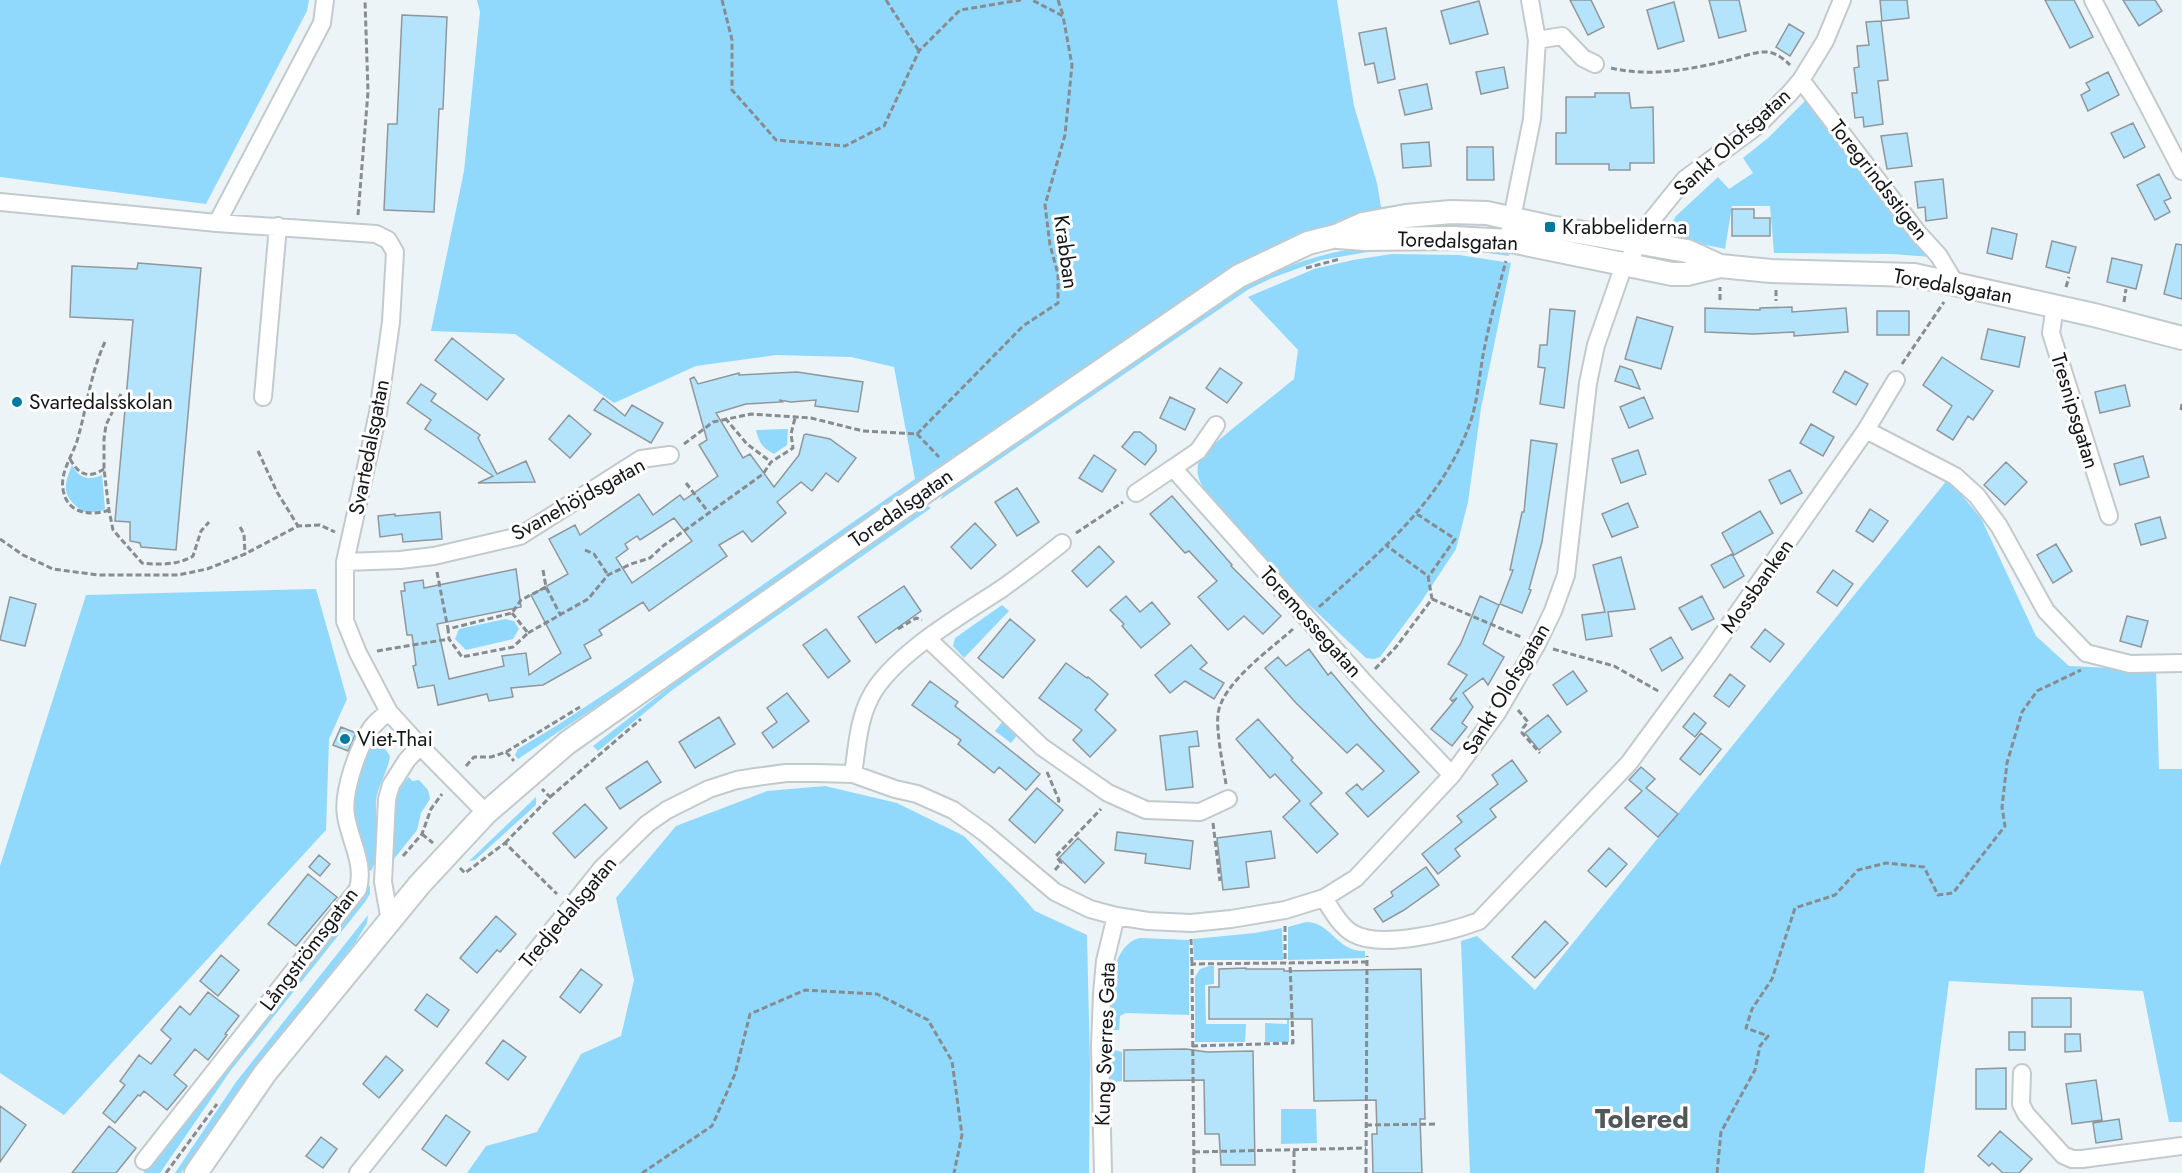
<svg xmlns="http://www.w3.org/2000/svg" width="2182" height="1173" viewBox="0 0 2182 1173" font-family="Jost,sans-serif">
<rect width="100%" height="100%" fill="#ecf4f8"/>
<path fill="#90d9fc" d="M0,0H309L307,11L206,204L0,177Z
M477,0H1337L1354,106L1377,183L1381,207L1402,205L1404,208L1365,217L1055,389L624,688L518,759L515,755L518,749L556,726L617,686L915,479L894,367L851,357L776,355L696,366L614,403L515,334L431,331L464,171L480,12Z
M1807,99L1932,257L1892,254L1774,253L1770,206H1732L1725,249C1706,244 1678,244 1673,221L1676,216L1718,177L1729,189L1753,173L1743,158L1768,138Z
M1415,244L1511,247L1509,256L1447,247H1397L1321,260L1272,278L1249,289L1199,323L940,500L944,493L1211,307C1282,262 1331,246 1415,244Z
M1392,254L1459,255L1511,263L1481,408L1468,502L1456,549L1421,602L1380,657L1374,659L1366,658L1307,603L1207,494C1197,478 1193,468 1204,452L1294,379L1298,350L1248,297L1314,269L1353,260Z
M788,429L787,445L774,454C762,448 759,442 756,430Z
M72,465C79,478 88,481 102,475L105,509L99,512H83C63,496 62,489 72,465Z
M1948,479L1981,518L2036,636L2069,666L2156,670L2159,769H2182V1122H2169L2143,991L1949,981L1924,1173H1470L1461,941L1477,936L1535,990Z
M927,506L931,508L725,652L671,691L598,751L593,746L721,647Z
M316,589L347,699L329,739L326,830L64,1115L0,1073V866L86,595Z
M1002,605L1009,611L964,658L953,646L955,638Z
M505,619L514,621L519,629L513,639L466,650L455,639L459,629Z
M1003,721L1018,734L1011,743L995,731Z
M375,739H378L390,756C388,772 378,784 376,801C375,820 381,855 371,871L367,869C362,852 353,832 352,815C350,789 361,759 375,739Z
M409,777L412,781L419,780L428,790L430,799L421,813L417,830L390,864C392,836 387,798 409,777Z
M825,786L897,803L964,836L1012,885L1035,911L1087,935L1090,1064L1089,1173H467L486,1146L537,1132L581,1054L621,1036L634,980L616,898L676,826L767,791Z
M536,797V805L475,860L469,861Z
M365,886H370V894L365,902L231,1070L160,1173H143Z
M368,915L367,923L355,943L250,1074L189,1162L181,1173H175L236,1082Z
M1306,922C1332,922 1336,952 1365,951V958L1288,960V927Z
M1282,928L1283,960H1194L1193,939L1255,933Z
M1140,938L1189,940V1015L1126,1013L1120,1016L1119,1030H1108C1109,1004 1108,945 1140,938Z
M1209,966H1214V984L1205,985L1206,1024H1246L1245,1042H1195V977L1200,969Z
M1289,981V1042H1265V1023L1287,1024L1286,982Z
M1114,1050L1122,1052V1081L1114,1082L1109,1078V1054Z
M1281,1109H1316L1317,1143L1281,1144Z"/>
<path fill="#b4e4fc" stroke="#90979b" stroke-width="1.5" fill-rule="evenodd" d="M1570,0H1591L1604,27L1588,35Z
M1709,0H1739L1746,31L1719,38Z
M1880,0H1907L1909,18L1882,21Z
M2045,0H2074L2093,37L2070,48Z
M2123,0H2155L2162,11L2139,26Z
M1479,1L1488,34L1450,44L1441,11Z
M1674,2L1684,41L1658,49L1647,10Z
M402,15L447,17L443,109H439L434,212L384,210L388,124H397Z
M1881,21L1888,80L1878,81L1883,124L1864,127L1863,117L1855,118L1852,93H1857L1854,68L1859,67L1857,46L1869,45L1866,22Z
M1789,24L1804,33L1790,56L1776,47Z
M1386,28L1395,79L1378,83L1374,63L1365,65L1359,33Z
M1504,67L1508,88L1481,94L1476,72Z
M2108,72L2119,95L2088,111L2081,95L2090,90L2086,83Z
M1427,84L1432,109L1405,115L1399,90Z
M1595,93H1629L1631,108L1653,107L1654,163H1630V170H1609V164H1556V133H1566V97H1595Z
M2133,123L2145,147L2124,158L2111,133Z
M1907,133L1912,166L1887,169L1881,136Z
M1429,142L1431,166L1403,168L1401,144Z
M1467,147H1493L1494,180H1467Z
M2159,174L2171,198L2164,201L2170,212L2155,220L2137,185Z
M1943,179L1947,218L1926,221L1925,207L1918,208L1915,182Z
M1732,209H1754V218H1770V236H1732Z
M1992,228L2017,234L2012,259L1987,253Z
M2052,241L2076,247L2069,273L2046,267Z
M2176,244L2182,245V299L2164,294Z
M2112,258L2142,265L2136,289L2107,282Z
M138,263L201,268L176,550L141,547L140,543L130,541V522L115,521L133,320L70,317L72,266L137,269Z
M1792,307V312L1846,308L1848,332L1794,336V332L1754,334L1705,332V308L1760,310V308Z
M1550,309L1575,311L1564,408L1540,404L1545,368L1538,367L1540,345H1547Z
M1877,311H1909V335H1877Z
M1637,317L1673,327L1661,369L1625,359Z
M1988,329L2025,337L2019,367L1981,359Z
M452,338L504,379L487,400L435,360Z
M1942,357L1993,391L1973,420L1968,416L1953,440L1937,430L1952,406L1923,385Z
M1620,366L1632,370L1640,389L1615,381Z
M1220,368L1242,383L1227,403L1206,388Z
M1845,371L1868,384L1856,405L1833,392Z
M797,372L863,382L858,412L815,406L816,400L791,402L779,400L782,402L746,404L716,413L743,458L750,454L774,487L799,455L804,435L806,434L830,439L856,458L838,482L826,473L812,491L801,482L777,502L786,513L752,542L743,531L719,545L727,556L649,611L643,602L599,630L602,635L584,645L591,658L543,685L511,688L513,697L489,701L487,694L438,705L434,685L418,688L413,666L416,665L412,635H407L401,591H405L404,583L423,580L424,588L516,569L521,607L437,624L449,679L504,666L502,656L526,653L529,675L561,653L531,595L568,574L549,539L575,525L580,535L639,494L653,515L680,495L684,500L718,476L699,445L707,440L690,379L694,377L698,384L739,373V375ZM674,518L692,541L632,583L616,558L628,549L625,544L637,536L640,540Z
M421,384L436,394L431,401L480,435L478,438L497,474L526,461L535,482L478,483L493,476L425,429L431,420L407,403Z
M2125,385L2130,406L2100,413L2095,392Z
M1170,397L1195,409L1185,430L1160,418Z
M1644,397L1653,418L1629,428L1620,407Z
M603,398L625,416L632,405L663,423L651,443L594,410Z
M569,415L591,434L570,458L549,439Z
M1811,424L1834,437L1823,456L1800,443Z
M1134,432H1140L1156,445V451L1145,465L1122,447Z
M1531,440L1557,444L1542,542L1529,589L1531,590L1522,613L1500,604L1513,570H1510L1522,512H1524Z
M1638,450L1646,474L1621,483L1612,459Z
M1094,455L1116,470L1102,492L1079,478Z
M2143,456L2149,477L2120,485L2114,464Z
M2006,462L2027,482L2005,505L1984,485Z
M1790,470L1802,493L1781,504L1769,480Z
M1017,488L1039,522L1017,536L995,502Z
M1172,496L1232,565L1231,566L1281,616L1263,634L1244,616L1228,630L1198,597L1217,581L1189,551L1185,553L1150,514Z
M1628,503L1638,527L1612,537L1602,514Z
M1870,509L1888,521L1873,542L1856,531Z
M1760,511L1773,533L1734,555L1722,533Z
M440,512L442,539L403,542L402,534L380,537L378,516L395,514V516Z
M2160,517L2166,538L2141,545L2135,524Z
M975,523L996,545L971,569L951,547Z
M2056,544L2072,571L2053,583L2037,555Z
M1099,546L1114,562L1087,587L1072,571Z
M1732,554L1744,576L1724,588L1711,565Z
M1621,557L1635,609L1608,612L1612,636L1586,640L1582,615L1605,612L1593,565Z
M1833,570L1853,584L1837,606L1817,592Z
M904,586L921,611L876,643L858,617Z
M1126,596L1140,612L1152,602L1170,624L1141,648L1122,626L1124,624L1110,610Z
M1480,596L1499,605L1483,644L1504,657L1488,685L1483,678L1463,693L1473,707L1462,723L1467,727L1452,746L1431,729L1457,698L1452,701L1450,699L1467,675L1448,664L1461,643Z
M1702,596L1714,619L1692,630L1679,608Z
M10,597L36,604L25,646L0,640Z
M2127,616L2148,621L2141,647L2120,641Z
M1010,619L1035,640L1003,678L978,658Z
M826,629L850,661L828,678L803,645Z
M1765,629L1784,644L1770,662L1751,647Z
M1671,637L1683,658L1662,671L1650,649Z
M1191,645L1207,663L1200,669L1224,683L1214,699L1185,681L1170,693L1155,675Z
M1309,649L1328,675L1331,672L1371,720L1419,772L1368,817L1346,793L1357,784L1362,790L1384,771L1357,744L1347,753L1296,703L1265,668L1278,657L1286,666Z
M1066,663L1087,678L1088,677L1108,694L1095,710L1116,730L1090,757L1073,740L1082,730L1039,698Z
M1573,671L1587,691L1567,705L1553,685Z
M1730,674L1745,686L1729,707L1714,696Z
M930,681L958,702L955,706L1040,774L1026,790L999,767L994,773L958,744L961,740L912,705Z
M787,693L809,721L773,748L762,733L777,722L767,708Z
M1694,713L1706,723L1695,737L1683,727Z
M1548,715L1561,732L1539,750L1525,733Z
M719,717L735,744L695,768L679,742Z
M1258,719L1293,758L1291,760L1322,793L1310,804L1338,834L1317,853L1283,817L1300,801L1275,774L1270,778L1236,739Z
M341,727L356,733L348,751L333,745Z
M1197,731L1199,746L1189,747L1193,787L1166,790L1160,736Z
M1701,733L1721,749L1700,775L1680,759Z
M1512,760L1527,781L1490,809L1496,817L1455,849L1460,856L1438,874L1422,854L1462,822L1457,816L1498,784L1492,775Z
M647,761L661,782L620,809L606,788Z
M1641,767L1655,779L1646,788L1678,814L1658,837L1625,808L1642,791L1629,780Z
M1037,788L1063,810L1035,843L1009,820Z
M585,804L607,828L575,858L553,833Z
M1271,831L1275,858L1246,862L1249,887L1223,890L1217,838Z
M1117,832L1193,841L1190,869L1145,863L1146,854L1115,850Z
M1078,838L1104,863L1085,883L1059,858Z
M1609,848L1627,864L1606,887L1588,871Z
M319,855L330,864L320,876L309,867Z
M1426,867L1439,885L1404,910L1383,922L1374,909L1393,896L1391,892Z
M308,874L337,897L296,946L268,924Z
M496,916L516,934L500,952L497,950L477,973L460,958Z
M1545,921L1568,943L1535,978L1512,957Z
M221,955L239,970L218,996L200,981Z
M1246,968V969H1284V971L1421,969L1425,1119H1420L1422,1173H1373L1372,1134H1377L1376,1100L1314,1101L1312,1019H1209V987H1219V969Z
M581,969L602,985L580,1013L560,997Z
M208,992L239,1016L225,1034L227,1035L208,1060L195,1049L174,1075L187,1086L167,1110L144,1091L140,1096L138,1095L115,1123L103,1113L125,1085L120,1081L139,1055L151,1064L171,1039L161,1030L180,1006L190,1015Z
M427,994L449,1010L437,1027L415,1010Z
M2032,998H2071V1027H2032Z
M2009,1032H2025V1050H2009Z
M2065,1034H2080L2081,1051L2065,1052Z
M503,1040L526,1057L508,1080L486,1063Z
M1186,1049L1207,1052L1253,1051L1255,1165H1221L1219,1134H1205L1204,1080L1124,1081V1050Z
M386,1056L403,1070L379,1098L363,1084Z
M2006,1068V1109H1976V1069Z
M2096,1080L2102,1120L2072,1124L2066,1084Z
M0,1106L26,1125L0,1162Z
M446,1115L470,1132L446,1166L422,1149Z
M2119,1119L2122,1139L2096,1143L2093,1123Z
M109,1126L136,1148L116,1173H72Z
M2000,1131L2032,1159L2019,1173H2003L1992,1163L1989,1166L1978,1156Z
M321,1137L337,1149L323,1168L306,1156Z"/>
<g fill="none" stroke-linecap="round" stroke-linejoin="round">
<defs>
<path id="street" d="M2093,0L2182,171
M1537,40L1562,36L1583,58L1595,64
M1801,80L1918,233L1939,256L1955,283
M0,202L217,223L376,234L388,240L395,252L391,322L378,413L345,562V621L358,653L389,712L420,746L486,813
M217,223L322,23L325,0
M1510,228L1532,119L1537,40L1530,0
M2055,306L2051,333L2109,516
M263,397L278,226
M1216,425L1198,451L1173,468L1364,682L1452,775
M1866,430L1896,380
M1136,493L1173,468
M345,562L400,560L434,556L520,536L641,459L670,455
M928,639L1042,747L1108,793L1146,810L1200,812L1228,799
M853,774C857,749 858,721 870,698C890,657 961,615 1000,590C1021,575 1042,559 1062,543
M1324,898C1332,911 1341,927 1354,934C1382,949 1450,932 1479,921L1629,763L1709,654L1866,430L1955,476L1977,496L1999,526L2046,611L2086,653L2130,664L2182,663
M390,921L383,882L387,799L391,785L407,760L420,746
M2022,1073L2021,1104L2026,1114L2063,1155L2072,1159H2082L2182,1146
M144,1161L358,889C365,863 350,841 346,816C342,792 358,747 372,727C377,721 383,716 389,712
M358,1173L602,868L647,824L667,810L709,789L737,780L756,777L786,773H816L853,774L895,789L917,794L953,810L985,833L1055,892L1090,909L1116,916L1148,921L1191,923L1231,919L1285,910L1324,898L1356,878L1452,775L1497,713L1537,644L1553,611L1566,575L1588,383L1596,345L1624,265L1640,243L1651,221L1685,179L1757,126L1789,94L1801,80L1825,41L1842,0
M1103,1173L1100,1046L1102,994L1105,961L1116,916"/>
<path id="secondary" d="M1338,237L1365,239L1452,238L1511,241L1672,274H1687L1720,266L1771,271L1914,275L2094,315L2182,338
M196,1173L266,1072L420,884L486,813L567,743L933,486L1239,276L1308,243L1336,236L1363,224L1406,216L1451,212L1487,213L1550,227L1687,251L1720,266"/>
</defs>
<use href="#street" stroke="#c2cace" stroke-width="20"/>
<use href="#secondary" stroke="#c2cace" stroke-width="26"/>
<path stroke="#868c8f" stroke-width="3" stroke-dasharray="6 3" stroke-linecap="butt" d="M722,0L732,40V90L776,140L845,146L884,126L919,51L960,10L1021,0
M886,0L919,51
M1058,0L1063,15
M1611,68C1649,77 1688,70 1725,61C1736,59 1756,51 1766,52C1775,52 1784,59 1790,65
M358,215L368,92L365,0
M1306,268L1340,259
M2066,287L2069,277
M1776,290V301
M1720,300V287
M2124,302L2126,289
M105,342C90,374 87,408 77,441C72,456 60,473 63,489C66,513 90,517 109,510
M1902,364L1944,302
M121,394L106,425L104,439V469L109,510L113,530L142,563C158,565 179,565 193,556L201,531L209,522
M2181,410L2182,404
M725,418L747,444L771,462
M917,434L1023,326L1058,303V274L1050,245L1045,205L1065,135L1072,65L1063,16L1032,0
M684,444L713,422L751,414L811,418L863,431L917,434L939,457
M258,451L277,492L298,526
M70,459C79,475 88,479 104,469
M686,483L709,513
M1417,514L1455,539L1429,576
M240,527L244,534L245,554
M1076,533L1123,502
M0,539L23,555L53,569L98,575H178L207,569L245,554L298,526L320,525L335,532
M585,550L594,554L608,575
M543,570L546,587L561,616
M437,572L448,629
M1432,599L1521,637
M1319,607C1377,555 1441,502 1469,426C1478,402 1479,375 1484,350C1490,320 1498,290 1506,261
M512,613L528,633L513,647L462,657L449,639L448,629L512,613L521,600L546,587
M898,629L916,618L922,620
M528,633L588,599L608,575L631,564L650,558L663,546L763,474L771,462L793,448L791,434L795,418
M1553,649L1614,666L1660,692
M377,651L449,639
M1375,669L1396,647L1432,599L1428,576L1387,546
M1518,710L1528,722L1523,728L1522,733L1540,753
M506,752L514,761
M466,766L474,757H491L506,752L580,707
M1047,772L1059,800L1058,803
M1226,784C1223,765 1216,732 1218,714C1222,683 1271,649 1293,629
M550,797L641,719
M1213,823L1220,881
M422,834L433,843
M505,843L550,797L542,789
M403,856L422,834L431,809L442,794
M460,868L465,873L505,843L557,894
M1055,870L1061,863L1056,856L1101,809
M1285,926V963
M1191,939L1192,964
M1192,1046L1293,1043L1290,963
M1366,1125L1438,1124
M1294,1151V1173
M1194,1152L1366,1148
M166,1173L217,1104
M642,1173L712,1126L735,1074L750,1014L805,990L877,994L928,1020L952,1061L962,1135L954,1173
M1194,1173L1192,964L1368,962
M1366,1173L1367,956
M1717,1173L1721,1132L1755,1070L1760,1046L1768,1036L1746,1028L1752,1009L1772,979L1795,908L1835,895L1858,870L1886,863L1924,867L1938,895L1953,893L2005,826L2002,807L2007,763L2022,712L2037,691L2081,670"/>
<use href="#street" stroke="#fff" stroke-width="16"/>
<use href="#secondary" stroke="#fff" stroke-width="22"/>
</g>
<g fill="#007aa1" stroke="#fff" stroke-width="2">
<rect x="1544" y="221" width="12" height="12" rx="3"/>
<circle cx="17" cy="402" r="6"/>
<circle cx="345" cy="739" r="6"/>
</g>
<g text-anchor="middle" stroke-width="6" stroke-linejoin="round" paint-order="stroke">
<g font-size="21" fill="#141618" stroke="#fff">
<text transform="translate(1732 142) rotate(-42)" y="7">Sankt Olofsgatan</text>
<text transform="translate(1879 180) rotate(52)" y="7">Toregrindsstigen</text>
<text transform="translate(1458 241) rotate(2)" y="7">Toredalsgatan</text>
<text transform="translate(1066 252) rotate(82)" y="7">Krabban</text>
<text transform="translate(1953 286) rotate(10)" y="7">Toredalsgatan</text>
<text transform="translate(2075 411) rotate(73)" y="7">Tresnipsgatan</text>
<text transform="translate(369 447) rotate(-79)" y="7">Svartedalsgatan</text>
<text transform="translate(578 499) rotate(-29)" y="7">Svanehöjdsgatan</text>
<text transform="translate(901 508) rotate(-35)" y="7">Toredalsgatan</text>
<text transform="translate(1757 586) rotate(-55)" y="7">Mossbanken</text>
<text transform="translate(1311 622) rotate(48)" y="7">Toremossegatan</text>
<text transform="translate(1506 689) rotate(-59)" y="7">Sankt Olofsgatan</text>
<text transform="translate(568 912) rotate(-50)" y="7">Tredjedalsgatan</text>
<text transform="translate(309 949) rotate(-53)" y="7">Långströmsgatan</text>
<text transform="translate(1105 1044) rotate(-88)" y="7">Kung Sverres Gata</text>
</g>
<g font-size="21" fill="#141618" stroke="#fff" text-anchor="start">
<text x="1562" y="234">Krabbeliderna</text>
<text x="29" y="409">Svartedalsskolan</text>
<text x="357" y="746">Viet-Thai</text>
</g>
<g font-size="27" font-weight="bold" fill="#51585b" stroke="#fff">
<text x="1642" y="1128">Tolered</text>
</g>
</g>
</svg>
